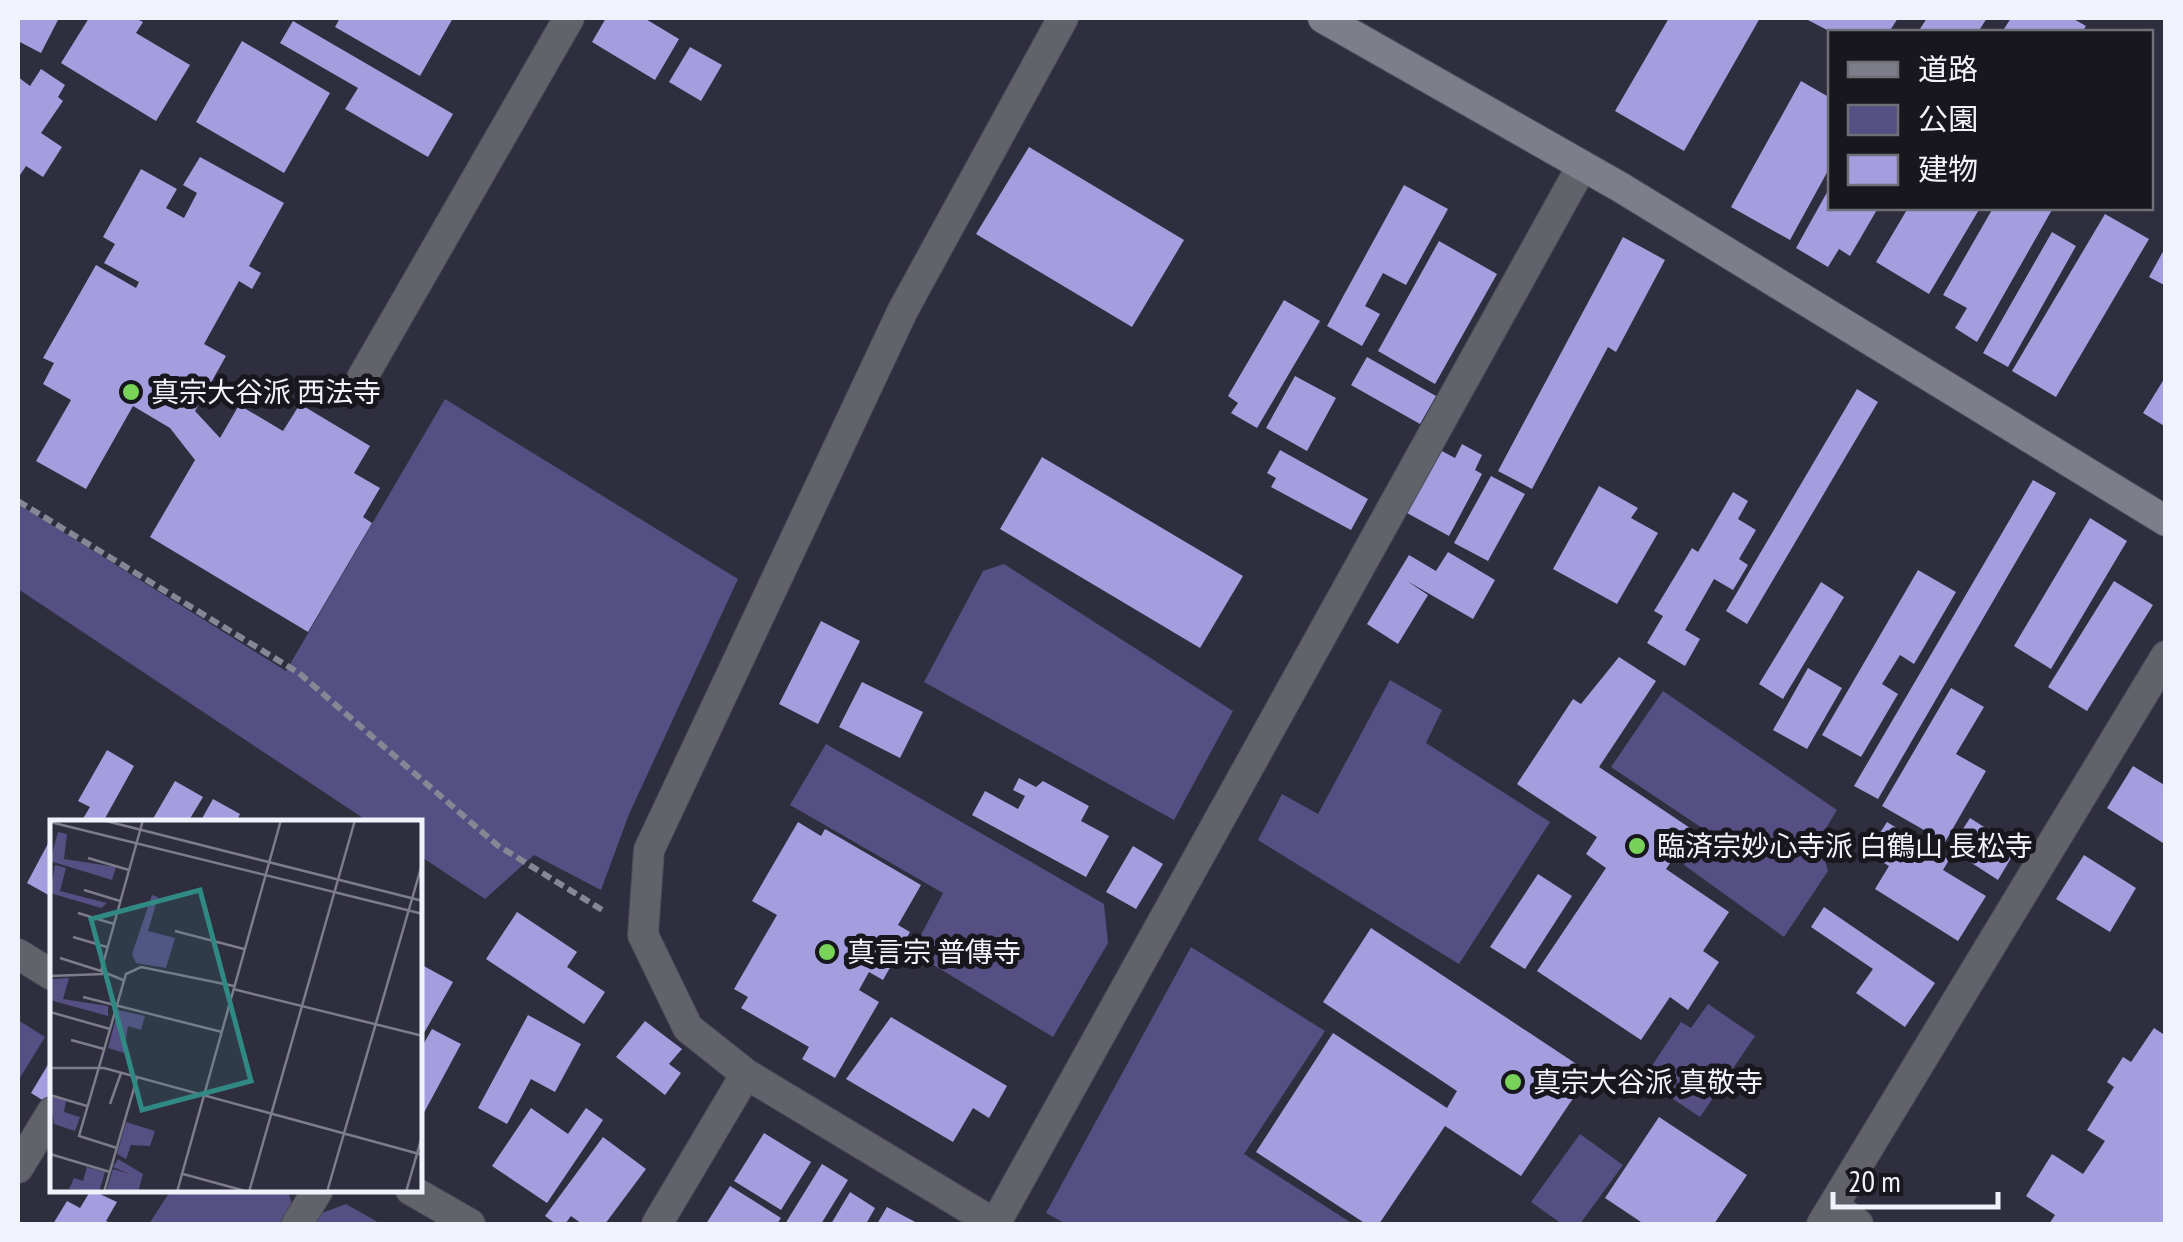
<svg xmlns="http://www.w3.org/2000/svg" width="2183" height="1242" viewBox="0 0 2183 1242" font-family="'PT Sans Narrow','Noto Sans JP',sans-serif">
<rect width="100%" height="100%" fill="#2f2e3e"/>
<path fill="#564f83" d="M445,399L738,579L629,814L601,890L534,855L485,899L420,856V822H369L18,589V504L286,671Z
M1004,564L1233,711L1174,820L924,682L983,571Z
M1390,680L1442,710L1426,743L1550,822L1459,964L1258,840L1282,794L1318,814Z
M1663,691L1837,810L1819,840L1828,871L1784,937L1684,865L1705,830L1611,767Z
M826,744L1104,904L1108,943L1053,1037L912,952L943,893L790,805Z
M1191,947L1325,1031L1244,1154L1353,1224H1066L1046,1213Z
M1708,1004L1755,1036L1700,1117L1643,1079L1681,1022L1691,1028Z
M18,1020L45,1037L18,1081Z
M1580,1134L1623,1165L1580,1224H1562L1531,1202Z
M171,1190H288L293,1209L283,1224H149Z
M346,1204L381,1224H315L322,1213Z"/>
<path fill="#a49edf" d="M18,18H59L41,53L18,41Z
M89,18H135L143,22L136,33L190,65L156,121L61,63Z
M340,18H453L420,76L335,27Z
M606,18H644L679,39L655,80L592,42Z
M1669,18H1760L1684,151L1615,111Z
M1804,18H1898L1889,32H1831Z
M1927,18H1987L1978,32H1918Z
M2011,18H2072L2086,26L2082,32H2002Z
M293,21L453,114L428,157L345,109L358,88L280,43Z
M242,41L330,93L284,173L196,122Z
M690,47L722,65L701,101L669,82Z
M41,69L65,85L58,97L63,101L41,133L62,147L43,177L26,166L18,178V77L30,86Z
M1801,81L1827,96L1830,90V167L1790,240L1731,207Z
M1029,147L1184,240L1132,327L976,234Z
M200,157L284,203L249,266L261,273L252,289L239,281L204,344L226,356L195,411L220,438L239,405L283,431L300,404L370,446L354,473L380,488L363,517L372,523L308,632L150,537L195,460L170,428L133,406L86,489L36,461L71,400L43,384L54,363L43,358L96,265L136,288L139,282L104,263L115,244L103,237L141,169L177,189L166,208L184,218L197,193L183,185Z
M1404,185L1448,209L1406,285L1383,273L1365,306L1380,314L1362,346L1327,326Z
M1830,187V208H1878L1850,256L1839,249L1828,267L1796,248Z
M1908,208H1980L1929,294L1876,262Z
M1993,208H2053L1977,342L1955,328L1967,308L1943,295Z
M2105,214L2149,239L2056,397L2012,371Z
M2052,232L2076,246L2008,367L1983,353Z
M1623,237L1665,260L1616,352L1608,347L1532,489L1498,471Z
M1439,241L1497,274L1435,384L1378,351Z
M2166,246V286L2149,277Z
M1284,300L1320,321L1257,428L1231,413L1238,403L1228,396Z
M1367,357L1436,396L1420,424L1351,385Z
M1295,376L1336,398L1307,451L1266,428Z
M2166,376V427L2143,413Z
M1857,389L1878,402L1747,624L1726,611Z
M1462,444L1482,455L1475,470L1482,474L1449,536L1407,513L1440,450L1455,458Z
M1280,450L1368,499L1351,530L1271,487L1276,478L1267,473Z
M1042,457L1243,576L1200,648L1000,529Z
M1491,476L1525,494L1488,561L1454,543Z
M2033,480L2056,493L1878,799L1854,786Z
M1599,486L1638,508L1631,518L1658,533L1617,604L1553,569Z
M1733,492L1748,501L1738,519L1756,530L1739,559L1748,565L1733,590L1714,579L1685,630L1700,639L1685,666L1647,643L1663,616L1654,611L1692,548L1698,552Z
M2090,518L2127,541L2051,669L2014,646Z
M1448,552L1495,580L1473,619L1407,581L1428,595L1398,644L1367,624L1409,555L1436,571Z
M1918,570L1956,592L1914,664L1900,655L1882,684L1898,694L1861,757L1822,735Z
M2114,581L2153,605L2087,711L2048,687Z
M1821,582L1844,597L1783,699L1759,684Z
M821,621L860,641L818,724L779,704Z
M1619,657L1656,681L1599,767L1693,830L1666,869L1729,912L1703,951L1719,962L1688,1010L1670,997L1641,1040L1537,971L1606,868L1586,854L1597,837L1517,784L1573,699L1581,704Z
M1808,668L1842,688L1807,749L1773,730Z
M862,682L923,712L900,758L839,727Z
M1951,688L1984,707L1956,754L1986,771L1945,842L1882,806Z
M107,750L134,766L103,822H81L90,807L78,801Z
M2133,766L2166,786L2163,843L2107,808Z
M1019,778L1036,787L1043,781L1089,806L1081,821L1109,836L1086,877L972,815L985,791L1018,809L1025,796L1013,790Z
M175,781L203,797L188,822H151Z
M213,799L240,814L236,822H200Z
M1970,818L2017,848L1998,880L1950,849Z
M798,822L821,836L825,829L921,885L898,925L910,932L883,980L869,972L859,990L879,1002L835,1078L802,1059L809,1047L741,1008L748,997L734,989L777,915L752,901Z
M1887,822L1949,860L1943,870L1986,896L1958,941L1875,889L1889,866L1867,853Z
M52,836V897L27,883Z
M1133,846L1163,864L1136,909L1106,892Z
M2084,855L2136,888L2110,932L2056,899Z
M1538,874L1572,896L1525,969L1490,947Z
M1824,907L1935,983L1905,1027L1856,993L1873,969L1811,927Z
M517,912L577,952L567,967L605,992L584,1024L486,959Z
M1371,928L1590,1073L1521,1176L1445,1126L1379,1224H1366L1256,1152L1333,1033L1447,1108L1457,1091L1323,1002Z
M422,965L453,982L420,1040V969Z
M528,1015L581,1044L555,1092L531,1079L507,1124L478,1108Z
M891,1017L1007,1086L989,1118L973,1108L953,1142L846,1079Z
M645,1021L682,1049L669,1064L681,1073L665,1095L616,1057Z
M2154,1028L2166,1036V1224H2049L2055,1215L2026,1196L2052,1154L2083,1174L2105,1141L2087,1130L2114,1087L2107,1082L2123,1057L2131,1062Z
M432,1029L461,1044L420,1120V1050Z
M52,1058V1106L31,1093Z
M531,1108L568,1134L586,1108L603,1120L547,1203L492,1166Z
M1659,1117L1747,1175L1714,1224H1644L1605,1198Z
M764,1133L811,1162L781,1210L734,1181Z
M603,1137L646,1169L605,1224H582L571,1216L565,1224H556L545,1216Z
M822,1164L848,1180L821,1224H785Z
M730,1186L781,1218L777,1224H706Z
M91,1190L117,1202L106,1221L113,1224H53L67,1201L80,1208Z
M850,1192L875,1208L866,1224H831Z
M887,1207L919,1224H877Z"/>
<g fill="none" stroke-linecap="round" stroke-linejoin="round">
<defs>
<path id="lane" d="M362,378L569,18
M18,1168L52,1112
M297,1224L318,1190
M995,1224L1582,166"/>
<path id="street" d="M18,954L52,975
M411,1190L470,1224
M1833,1206L1858,1224
M657,1224L746,1074
M995,1224L746,1074L688,1028L643,935L649,850L903,310L1063,18
M1822,1224L2166,656"/>
<path id="secondary" d="M1323,18L1620,187L2166,521"/>
</defs>
<use href="#lane" stroke="#4a4959" stroke-width="32"/>
<use href="#street" stroke="#4a4959" stroke-width="32"/>
<use href="#secondary" stroke="#4a4959" stroke-width="32"/>
<path stroke="#868694" stroke-width="6" stroke-dasharray="10 5" stroke-linecap="butt" d="M18,501L299,673L497,845L604,911"/>
<use href="#lane" stroke="#62626a" stroke-width="30"/>
<use href="#street" stroke="#62626a" stroke-width="30"/>
<use href="#secondary" stroke="#7e7e8b" stroke-width="30"/>
</g>
<g fill="#78d158" stroke="#18171e" stroke-width="4">
<circle cx="131" cy="392" r="10"/>
<circle cx="1637" cy="846" r="10"/>
<circle cx="827" cy="952" r="10"/>
<circle cx="1513" cy="1082" r="10"/>
</g>
<g text-anchor="middle" stroke-width="10" stroke-linejoin="round" paint-order="stroke">
<g font-size="28" fill="#f2f2fd" stroke="#18171e" text-anchor="start">
<text x="151" y="402">真宗大谷派 西法寺</text>
<text x="1657" y="856">臨済宗妙心寺派 白鶴山 長松寺</text>
<text x="847" y="962">真言宗 普傳寺</text>
<text x="1533" y="1092">真宗大谷派 真敬寺</text>
</g>
</g>
<g transform="translate(50 820)">
<rect width="372" height="372" fill="#2f2e3e"/>
<path d="M8,12L17,14L14,39L66,47L62,60L0,41ZM5,45L16,48L10,71L57,83L51,88L0,73ZM102,75L108,77L98,111L125,118L116,148L86,143L82,134ZM19,158L13,179L58,186V196L0,180V159ZM68,190L95,196L91,210L78,206L74,233L58,228ZM0,276L16,281L14,292L30,297L25,311L4,304ZM76,302L105,311L100,326L81,325L76,339L67,334ZM68,339L93,354L88,372H56L63,349L79,354L63,347ZM37,347L55,352L49,372L19,369L24,358L33,361Z" fill="#564f83"/>
<path fill="none" stroke="#7d7c8a" stroke-width="2.5" d="M52,0L373,81M0,2L373,94M38,38L79,50M34,70L70,81M28,93L64,104M125,111L194,129M23,117L57,127M10,138L51,151M0,156L53,154M73,160L51,151L93,0M183,169L373,216M33,177L172,212M0,192L60,209M21,220L54,229M0,248H54L373,335M0,275L37,286M60,284L71,253M67,328L29,316L76,154L91,147L184,166M0,334L60,352M133,354L199,372M54,372L87,258M127,372L231,0M199,372L305,0M277,372L373,41M356,372L373,313"/>
<path fill="#318983" fill-opacity="0.15" stroke="#318983" stroke-width="5" d="M150,70L201,261L92,290L41,99Z"/>
<rect width="372" height="372" fill="none" stroke="#f2f2fd" stroke-width="5"/>
</g>
<rect width="2183" height="1242" fill="none" stroke="#f2f2fd" stroke-width="40"/>
<rect x="1828" y="30" width="325" height="180" fill="#18171e" stroke="#6f6f77" stroke-width="2.5"/>
<rect x="1848" y="62" width="50" height="15" fill="#7e7e8b" stroke="#6f6f77" stroke-width="2.5"/>
<text x="1918" y="80" font-size="30" fill="#f2f2fd">道路</text>
<rect x="1848" y="105" width="50" height="30" fill="#564f83" stroke="#6f6f77" stroke-width="2.5"/>
<text x="1918" y="130" font-size="30" fill="#f2f2fd">公園</text>
<rect x="1848" y="155" width="50" height="30" fill="#a49edf" stroke="#6f6f77" stroke-width="2.5"/>
<text x="1918" y="180" font-size="30" fill="#f2f2fd">建物</text>
<path d="M1833 1192v15h165v-15" fill="none" stroke="#f2f2fd" stroke-width="5"/>
<text x="1848" y="1192" font-size="30" fill="#f2f2fd" stroke="#18171e" stroke-width="8" paint-order="stroke">20 m</text>
</svg>
